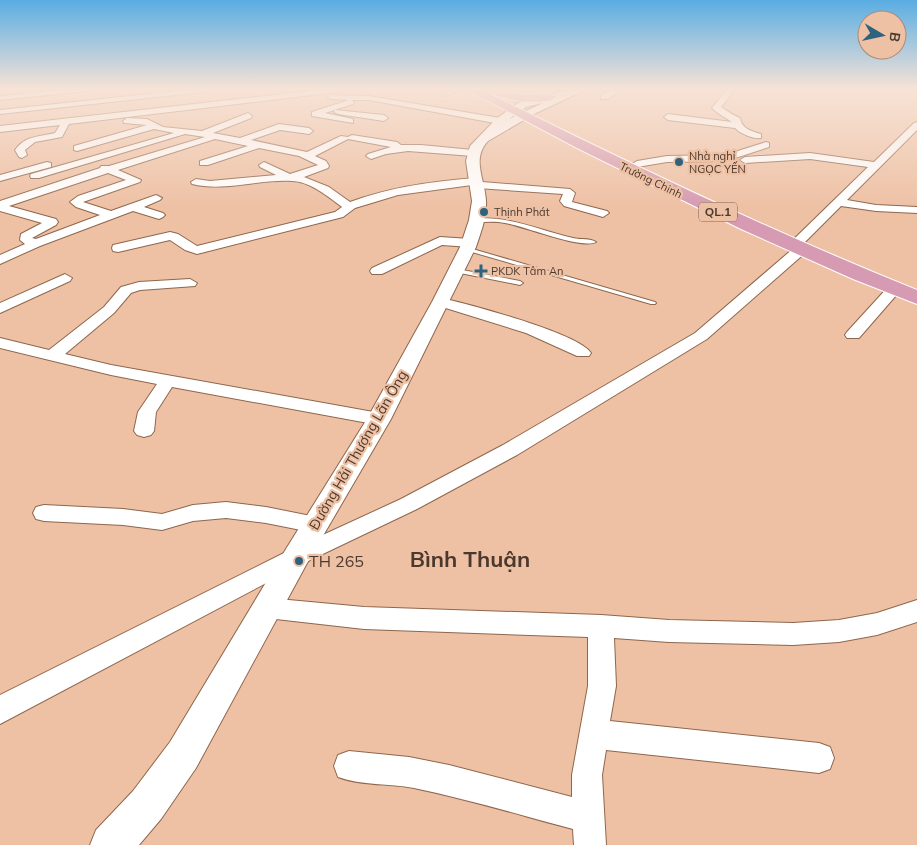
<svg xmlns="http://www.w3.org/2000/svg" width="917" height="845" viewBox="0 0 917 845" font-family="Mulish,sans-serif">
<rect width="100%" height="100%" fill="#eec1a5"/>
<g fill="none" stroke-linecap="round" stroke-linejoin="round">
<defs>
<path id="service" d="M455,89H468L456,91L445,96L443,95Z
M475,219C509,215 541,231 573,238C581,240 590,238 596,242C582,250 524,226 505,223C496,221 486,222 477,222L474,220Z
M465,248H469L655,302L656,303L655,304H651L465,250Z
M457,269L520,281L523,283L520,285L455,272V270Z"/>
<path id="minor" d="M68,89H91L87,91L0,100V96Z
M194,89H217L213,91L0,114V110Z
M328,89H349L345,91L69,124L62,137L35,142L25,150L27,155L22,158L19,157L15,150C26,135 39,137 55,133L60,125L0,132V126Z
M606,89H617L621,91L607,99H601V95L610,91Z
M727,89H735L721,107C728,111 732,115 740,118C742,129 751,131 761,134V138C752,139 741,134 735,128L668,120L664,117L668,114L732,122C726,118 718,114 712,108Z
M328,95L369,96L500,118L504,121L500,124L369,100H351L354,102L353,104L325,113L353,119V123L312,116V112L349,100L331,99L327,97Z
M335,110L384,115L388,118L384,121L338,114L334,112Z
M248,113L252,116L251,118L213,133L240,138L279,124L309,128L313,131L309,134L280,130L251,140L307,152L341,136L348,137L352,135L397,142L401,145H421L473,150L478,153L473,156L408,151L386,154L371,159L366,156L368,154L391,147L348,139L315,156L326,161L329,166L328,168L304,177L329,187L350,202C391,187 433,181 477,178L481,179L482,182L570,189L575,193L572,202L607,211L609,213L603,217L564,206L560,201L563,194L477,188L472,185L398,195L355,208L343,217L197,254L185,250L170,240L118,252L113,251L112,248L113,245L170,232L178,234L197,246L335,212L342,207C329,197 309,181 292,181C259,179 225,192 192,184L191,182L196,179L210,181L276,175L260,167L259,165L264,162L290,174L318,165L299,156L259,148L208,165H200V161L248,146L215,139L118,170L141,180L140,182L83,202L111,211L156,195L162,198L160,200L144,207L163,213L165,215L163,217L159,219L133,211L40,246L0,264V255L25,244L20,240L21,234L42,223L0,211V201L100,168L101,166H109L205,137L185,134L39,178H31L30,176L31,174L174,133L154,129L77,151L74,150V146L147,125L124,123L123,121L127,118L147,119L163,127L202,131ZM108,173L126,180L78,196L70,202L76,207L100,215L36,239L32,238L56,225L58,222L56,219L9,206Z
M917,122V130L847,200L876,205L917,207V213L876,211L841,206L803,244H795L793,241L795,238L868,167L810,159L745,163L740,160L745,157L810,153L874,162L914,123Z
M766,142L769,143V147L726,161L667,162L637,167L632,164L637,161L667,156L725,155Z
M47,162L51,163V167L0,181V175Z
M440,237L470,239L476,243L470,247L442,245L382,274H372L370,271L372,268Z
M800,246L806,250L805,253L707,339L517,455L417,509L304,563L0,724V695L288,551L401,499L503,445L695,333L795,247Z
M65,274L72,278L70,281L0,313V303Z
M190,279L197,283L195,286L140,290L131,293L114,313L65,354L111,365L379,413L386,415L388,419L386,423L379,425L172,387L156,412L154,431L151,435L144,437L137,435L134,431L138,412L157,384L111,375L0,348V338L49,350L104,307L121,287L139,282Z
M894,285L899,286L901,289L899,292L859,338H847L845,335L847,332L889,286Z
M441,298C468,304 578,333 591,353L589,356H577L526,333L436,305L434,302L436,299Z
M226,502L266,507L316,517L324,519L327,525L324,531L316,533L266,523L226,518L193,521L162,530L123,525L44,521L36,519L33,513L36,507L44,505L123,509L162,514L193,505Z
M267,598L364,607L601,615L669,620L793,623L839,620L877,613L917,600V622L877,635L839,642L793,645L669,642L614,638L616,686L610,721L819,743L830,747L834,758L830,769L819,773L606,750L602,775L606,845H574L573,829C520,815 467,799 414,788C389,783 362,786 338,777L334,766L338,755L349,751L409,757L449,765L572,797V775L588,686V637L364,629L267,618L258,615L255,608L258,601Z"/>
<path id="tertiary" d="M572,89H587L536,113L488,141C471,159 485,179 486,201C487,217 481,232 476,247L391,419L306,565L196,768L161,819L139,845H90L96,830L133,791L170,742L286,549L367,419L432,302L460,247L469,220L472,201L466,161L470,146L496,119L518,103ZM543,103L509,119L526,107Z"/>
<path id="trunk" d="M466,89H480C624,161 768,230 917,290V304L853,279L741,229L577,148Z
M501,91L525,95L550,94L556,97C546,106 510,100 497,96L495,94Z"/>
</defs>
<use href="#service" stroke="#8e664c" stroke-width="2"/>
<use href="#minor" stroke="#8e664c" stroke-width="2"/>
<use href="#tertiary" stroke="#8e664c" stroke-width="2"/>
<use href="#trunk" stroke="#fff" stroke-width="2"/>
<use href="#service" fill="#fff" fill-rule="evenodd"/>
<use href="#minor" fill="#fff" fill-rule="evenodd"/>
<use href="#tertiary" fill="#fff" fill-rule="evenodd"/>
<use href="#trunk" fill="#d69bb2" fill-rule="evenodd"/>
</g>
<linearGradient id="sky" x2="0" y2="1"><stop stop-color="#59ade3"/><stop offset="0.43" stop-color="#f7e3d6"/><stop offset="1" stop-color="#f7e3d6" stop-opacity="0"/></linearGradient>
<rect width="917" height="207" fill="url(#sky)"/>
<g fill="#2e637f" stroke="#eec1a5" stroke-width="2">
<circle cx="679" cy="162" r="5"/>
<circle cx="484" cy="212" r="5"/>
<path d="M478.5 263.5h5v5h5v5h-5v5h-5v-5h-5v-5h5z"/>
<circle cx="299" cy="561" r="5"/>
</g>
<g text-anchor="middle" stroke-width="4.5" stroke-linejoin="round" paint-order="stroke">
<g font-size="11" fill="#4b392d" stroke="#eec1a5" text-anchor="start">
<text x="689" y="160">Nhà nghỉ<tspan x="689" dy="13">NGỌC YẾN</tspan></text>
<text x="494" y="216">Thịnh Phát</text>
<text x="491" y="275">PKDK Tâm An</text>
</g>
<g font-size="11" fill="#4b392d" stroke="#eec1a5">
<text transform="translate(651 180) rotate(26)" y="4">Trường Chinh</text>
</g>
<rect fill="#eec1a5" stroke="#7c6251" stroke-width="1" x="699" y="202.5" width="38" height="19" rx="4"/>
<g font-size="12" font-weight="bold" fill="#4b392d">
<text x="718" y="216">QL.1</text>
</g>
<g font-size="14" fill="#4b392d" stroke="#eec1a5">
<text transform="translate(358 450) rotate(-60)" y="5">Đường Hải Thượng Lãn Ông</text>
</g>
<g font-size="16" fill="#4b392d" stroke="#eec1a5" text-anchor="start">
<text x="309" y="567">TH 265</text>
</g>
<g font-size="22" font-weight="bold" fill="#4b392d" stroke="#eec1a5">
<text x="470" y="567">Bình Thuận</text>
</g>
</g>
<g transform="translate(882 35) rotate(99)"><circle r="24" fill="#eec1a5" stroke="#ad8b75"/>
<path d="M0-4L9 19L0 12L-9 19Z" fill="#2e637f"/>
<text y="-8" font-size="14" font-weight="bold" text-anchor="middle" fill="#4b392d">B</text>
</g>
</svg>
